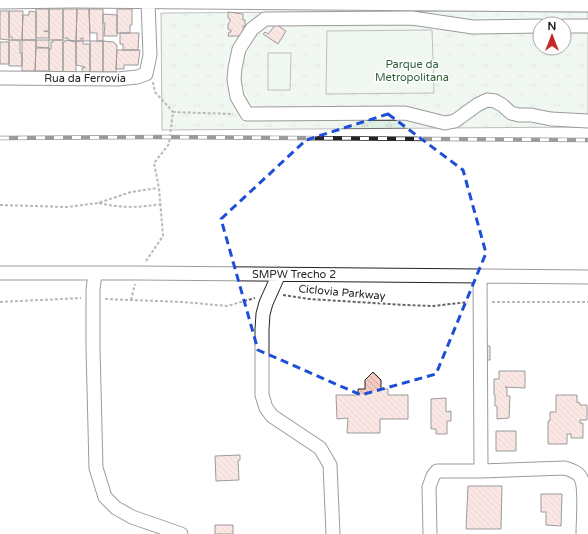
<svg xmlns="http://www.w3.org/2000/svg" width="588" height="534" viewBox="0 0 588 534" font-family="'Varela Round',sans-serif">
<defs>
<pattern id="grass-tufts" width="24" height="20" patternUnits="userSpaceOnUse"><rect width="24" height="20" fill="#e0efe3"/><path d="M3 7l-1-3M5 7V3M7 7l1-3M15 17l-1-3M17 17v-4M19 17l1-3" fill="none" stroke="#c0cdc2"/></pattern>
<pattern id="building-back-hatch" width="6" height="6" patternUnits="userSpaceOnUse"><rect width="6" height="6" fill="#f3c9c0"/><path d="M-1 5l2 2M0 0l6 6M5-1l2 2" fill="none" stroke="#d0aca5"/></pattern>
</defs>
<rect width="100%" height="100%" fill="#fff"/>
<path fill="url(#grass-tufts)" stroke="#6f6f6f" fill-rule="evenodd" d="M445,11L588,12V127L162,130L161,13ZM540,24H564V48H540Z"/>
<path fill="#e0efe3" stroke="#6f6f6f" d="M432,30L434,93L326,94L327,31Z
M268,53H291L290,90H268Z"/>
<path fill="url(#building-back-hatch)" stroke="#222" d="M36,9H49V31H44L49,32V38H36Z
M49,9H63V40H49Z
M63,9H77L76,41L68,40V38H63Z
M77,9H89L90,41H83V38H81V41H76Z
M89,9H103V41H97V33H90Z
M117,9H132V25H130V33H117Z
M0,11H9V40L0,39Z
M9,11H23L22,40H12V37H9Z
M29,11L36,12V40H22L23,15H29Z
M228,12L243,14V20H245V26H243V30H245V36H228L229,32H231V30L228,29V24L230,22V19L228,18Z
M103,14L117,15V36H104L105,23H103Z
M276,24L286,31L278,44L263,34L265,32L268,34Z
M120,33H139L138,50H123V44H120Z
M9,40H20V53H22V66H9Z
M22,40H36L35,71H22Z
M36,40H49V48L36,47Z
M53,40H63V72H49V49H51V42H53Z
M65,40L76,42V72H63V42H65Z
M76,41H83V44H90V72H82V68H85V67L76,65Z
M90,41H103V72H90Z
M103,41L114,42L115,44L117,45L116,72H103Z
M0,42H9V64H0Z
M36,48H49V71H35Z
M117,50H140L138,65H124V69H116Z
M482,346H490V360H482Z
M499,371H525V388L505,387L507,388V396H510L509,418L497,419V406H495V395H494V379H499Z
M373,372L381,380V389H388V395H408V419H380V433H347L348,418L337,419L336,395H358V389H365V380Z
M556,395H577V402L580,403V405H587V420H580V423H583V438H571V434H567V444H548V421H550V412H556Z
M446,398V412L451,411V421H447V434H436V429H431V399Z
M496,431H516V451H496Z
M240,455V460L238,461L239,480L216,481L215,456Z
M468,486H502L501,529H466Z
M541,494H562L561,526L546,525V512H541Z
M215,525H233V534H215Z"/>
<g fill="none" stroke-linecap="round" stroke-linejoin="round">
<defs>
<path id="minor" d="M0,2L73,1L588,5
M540,26L473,27L412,18L265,19L252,29L239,49L235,68L234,80L237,97L247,114L405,113L445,123L455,121L477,105L487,100L495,101L502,105L511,113L519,115H531L551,119L588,121
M564,26H588
M0,78L118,79L137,77L146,74L150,55L148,2
M0,273H138L588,277
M95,273L93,290V348L96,468L105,497L116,508L132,517L181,534
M279,274L266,303L263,314L262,329V395L266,408L272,416L320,448L330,465L333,534
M481,471L565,468C571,470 578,472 581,478C586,488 583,521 583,534
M430,534L429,487L433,476L437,471H481L480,276"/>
</defs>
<use href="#minor" stroke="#222" stroke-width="15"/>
<path stroke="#646464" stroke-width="2" stroke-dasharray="3 2" stroke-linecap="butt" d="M153,82L155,92L173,112
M99,203C121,208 138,208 161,204
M0,205L67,207L98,203L131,192L158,188
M146,261L163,236L159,188L154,163L169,144L173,112L233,114
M283,295L309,299L405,305L433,306L468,302
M105,299L183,302L227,306L255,298
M131,300L135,284
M0,302L81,298
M492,302H588"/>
<use href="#minor" stroke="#fff" stroke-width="13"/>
<defs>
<path id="rail" d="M0,138L160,137L588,140"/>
</defs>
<use href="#rail" stroke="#222" stroke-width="4.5"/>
<use href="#rail" stroke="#fff" stroke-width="3" stroke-dasharray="9" stroke-linecap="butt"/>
</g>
<path d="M0 0H588V534H0ZM388,114L463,170L486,253L436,374L361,395L258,350L221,219L306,140Z" fill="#fff" fill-opacity=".55" fill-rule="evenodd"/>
<path fill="none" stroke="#1d4ed8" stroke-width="3" stroke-dasharray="8 5" stroke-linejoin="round" d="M388,114L463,170L486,253L436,374L361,395L258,350L221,219L306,140Z"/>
<g text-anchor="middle" stroke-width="3" stroke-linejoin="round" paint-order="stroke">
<g font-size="11" fill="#2f5e38" stroke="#fff">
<text x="412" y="68">Parque da<tspan x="412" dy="13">Metropolitana</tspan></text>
</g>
<g font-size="11" fill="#222" stroke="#fff">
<text x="85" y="82">Rua da Ferrovia</text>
<text x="294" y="278">SMPW Trecho 2</text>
<text transform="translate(342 292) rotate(5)" y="4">Ciclovia Parkway</text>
</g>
</g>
<g transform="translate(552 36)"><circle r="19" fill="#ffffff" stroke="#a7a7a7"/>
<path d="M0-3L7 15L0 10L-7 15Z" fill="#c62828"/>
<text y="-6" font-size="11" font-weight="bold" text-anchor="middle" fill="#222222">N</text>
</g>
</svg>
